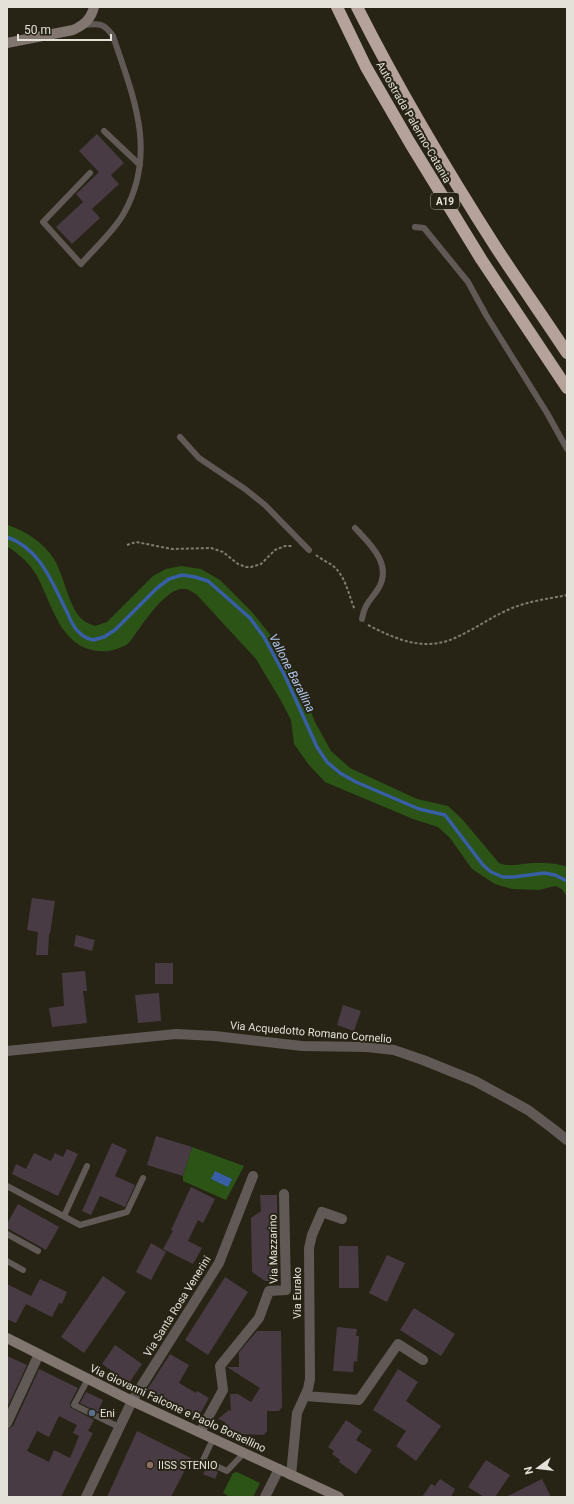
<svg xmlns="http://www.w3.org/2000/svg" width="574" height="1504" viewBox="0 0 574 1504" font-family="Roboto,sans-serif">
<rect width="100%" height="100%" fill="#272416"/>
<path fill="#2b5416" d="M7,525C25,530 44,543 54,559C64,575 69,609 83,620C86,623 91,624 95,626L107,622L153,576L166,569L181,566L201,569L220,580L252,612L285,653L300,683L315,722L331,751L350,768L417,799L448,806L462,819L499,863C511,868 523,863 536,863C547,863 557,863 567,867V897L562,889L555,886L539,890L512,889L495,884L472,869L450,838L438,827L413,819L325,782L309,765L294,744L291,720L280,699L256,659L197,595C194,593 190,590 186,589C168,585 145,621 136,633C133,637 130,643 126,645C121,648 113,650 109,651C62,655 54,608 37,576C30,564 21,556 10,548L7,547Z
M192,1147L244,1166L226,1200L183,1181V1176Z
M237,1472L260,1483L253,1497H230L223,1493L233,1473Z"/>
<path fill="#385ea5" d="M215,1171L232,1179L228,1187L211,1179Z"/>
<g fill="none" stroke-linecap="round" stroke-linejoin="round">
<path stroke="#385ea5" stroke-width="3.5" d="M7,537C41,549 52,583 67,612C70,620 75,630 82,635C85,638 90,639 93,640L104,637L115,630L157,588L169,579L182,575L195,577L208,581L250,618L264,637L285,676L317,747L327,762L340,773L356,782L419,809L445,815L483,865L491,872L503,877H514L544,873L555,875L567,881"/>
</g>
<path fill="#493b44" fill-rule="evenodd" d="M97,134L124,163L111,175L119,184L92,209L100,218L72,244L56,227L83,202L76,194L99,172L79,151Z
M32,898L55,901L50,934L49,933L48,955H36L38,932L27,930Z
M76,935L95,940L92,951L74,946Z
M155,963H173V984H155Z
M85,971L87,991H83L87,1023L52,1027L49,1008L64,1006L62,973Z
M159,993L161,1021L138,1023L135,995Z
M343,1005L361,1011L354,1031L337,1025Z
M156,1136L192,1147L183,1176L147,1165Z
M112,1143L127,1150L115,1176L135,1185L125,1207L100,1196L91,1215L82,1211Z
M67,1149L78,1154L58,1196L12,1174L16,1164L26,1169L34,1153L51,1161L55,1153L63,1157Z
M191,1187L215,1199L203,1223L198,1220L188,1241L202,1248L193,1264L163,1249L173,1231L171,1230Z
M260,1195H277L278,1281H265L252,1272L251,1218L261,1211Z
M18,1204L59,1227L46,1250L7,1228V1224Z
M151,1243L166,1252L151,1280L136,1272Z
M339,1246H358L359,1288H339Z
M387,1255L405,1263L387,1302L369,1293Z
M103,1276L126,1292L84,1353L61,1337Z
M225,1277L248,1292L208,1355L185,1340Z
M40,1279L67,1292L62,1304L59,1303L52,1317L26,1304L16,1323L7,1319V1284L31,1296Z
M414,1308L455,1334L441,1356L400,1330Z
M337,1327L357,1329L356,1336H359L357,1362L354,1361L353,1372L333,1371Z
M257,1331H281L282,1407L279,1411H267V1431L264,1435L237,1434L227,1429L225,1422L218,1419L229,1410L231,1411L230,1394H238L251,1402L260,1388L227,1367H239V1352Z
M115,1345L142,1364L129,1383L102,1364Z
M170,1354L189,1365L179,1383L196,1393L197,1391L209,1398L197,1419L147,1390Z
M7,1356L27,1365L7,1408Z
M39,1369L78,1388L70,1403V1407L94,1420L88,1431L93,1433L61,1497H7V1429L13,1426ZM59,1416L77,1425L73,1433L79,1436L70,1458L54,1450L49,1462L27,1451L37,1431L49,1437Z
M398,1369L418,1382L406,1401L441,1426L416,1461L396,1446L406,1431L373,1410Z
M86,1392L103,1400L98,1412L80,1403Z
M346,1420L362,1431L356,1440L372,1450L356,1474L339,1462L340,1460L332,1454L334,1451L328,1447Z
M137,1431L191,1458L171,1497H107Z
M486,1460L510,1475L495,1497H484L468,1487Z
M207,1467L218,1472L215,1479L203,1474Z
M440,1479L455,1489L451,1497H422L431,1484L435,1486Z
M542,1479L551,1497H506Z"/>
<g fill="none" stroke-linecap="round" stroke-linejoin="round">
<path stroke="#7f7c70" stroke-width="2" stroke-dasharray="3 2" stroke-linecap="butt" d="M127,545L136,542L172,549L211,548L223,552L238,564L246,567H251L261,564L275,550L285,546H292
M316,555C321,559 327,562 332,565C346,576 348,594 355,610
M368,625C399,641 428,653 461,635C478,627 493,616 510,609C528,601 548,599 567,595"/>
<path stroke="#605955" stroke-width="6" d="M84,25C99,23 104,23 113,36C133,96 158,152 124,213C115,230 94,249 81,264L43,222L90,173
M104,131L140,165
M415,227L424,228L468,282L486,315L547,413L567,449
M180,437L199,458L245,489L265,505L309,550
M355,528C371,545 393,565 378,589C370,601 364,605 362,619
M7,1186L80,1225L127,1212L143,1178
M64,1216L87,1166
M7,1234L38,1251
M7,1261L23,1270
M88,1379L74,1405L119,1427
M213,1439L203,1460L227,1471L244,1453"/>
<path stroke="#605955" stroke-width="10" d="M7,1051L176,1034L215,1036L302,1046L367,1047L394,1050L423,1060L475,1081L528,1110L552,1128L567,1140
M305,1396L359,1400L398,1344L423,1360
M7,1423L39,1354
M200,1432L223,1390L220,1366L259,1318L269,1291L286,1290L284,1194
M291,1475L297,1413L308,1389L310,1379L309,1248L312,1235L322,1212L342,1219
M86,1497L132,1401L219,1263L253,1176
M265,1497L279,1469"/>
<path stroke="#827671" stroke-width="10" d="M7,43L73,30C84,25 91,19 94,7
M7,1338L132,1401L339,1497"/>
<path stroke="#b5a29a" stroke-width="12" d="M337,7L366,67L410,143L481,259L567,388
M357,7C399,90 447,171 497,249C520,284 544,318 567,353"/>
</g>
<circle fill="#5c6f8a" stroke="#272416" stroke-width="1.5" cx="92" cy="1413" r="4"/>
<circle fill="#8d6e63" stroke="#272416" stroke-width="1.5" cx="150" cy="1465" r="4"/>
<g text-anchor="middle" stroke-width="4" stroke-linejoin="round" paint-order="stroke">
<rect fill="#272416" stroke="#aba89e" stroke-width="1" x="431" y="193" width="28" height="16" rx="3"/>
<g font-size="10" font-weight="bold" fill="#e4e1d8">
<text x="445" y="205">A19</text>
</g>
<g font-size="11" fill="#e4e1d8" stroke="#272416">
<text transform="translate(414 122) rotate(60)" y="4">Autostrada Palermo-Catania</text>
<text transform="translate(311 1032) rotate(5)" y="4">Via Acquedotto Romano Cornelio</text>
<text transform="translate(273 1249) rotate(-91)" y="4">Via Mazzarino</text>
<text transform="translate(297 1293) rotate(-90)" y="4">Via Eurako</text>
<text transform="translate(177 1306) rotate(-58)" y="4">Via Santa Rosa Venerini</text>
<text transform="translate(178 1408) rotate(25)" y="4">Via Giovanni Falcone e Paolo Borsellino</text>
</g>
<g font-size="11" fill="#e4e1d8" stroke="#272416" text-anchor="start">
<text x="100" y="1417">Eni</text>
<text x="158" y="1469">IISS STENIO</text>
</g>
<g font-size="12" font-style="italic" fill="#b1c8ef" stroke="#272416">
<text transform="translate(292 673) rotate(63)" y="4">Vallone Barallina</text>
</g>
</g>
<rect width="574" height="1504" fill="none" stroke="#e4e1d8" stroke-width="16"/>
<g transform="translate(538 1468) rotate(255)" stroke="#272416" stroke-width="3" paint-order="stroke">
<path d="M0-3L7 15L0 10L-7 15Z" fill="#e4e1d8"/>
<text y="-6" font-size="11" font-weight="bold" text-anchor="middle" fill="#e4e1d8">N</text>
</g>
<path d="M18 34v6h93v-6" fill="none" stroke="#e4e1d8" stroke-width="2"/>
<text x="24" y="34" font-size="12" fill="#e4e1d8" stroke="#272416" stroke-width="3" paint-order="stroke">50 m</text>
</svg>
